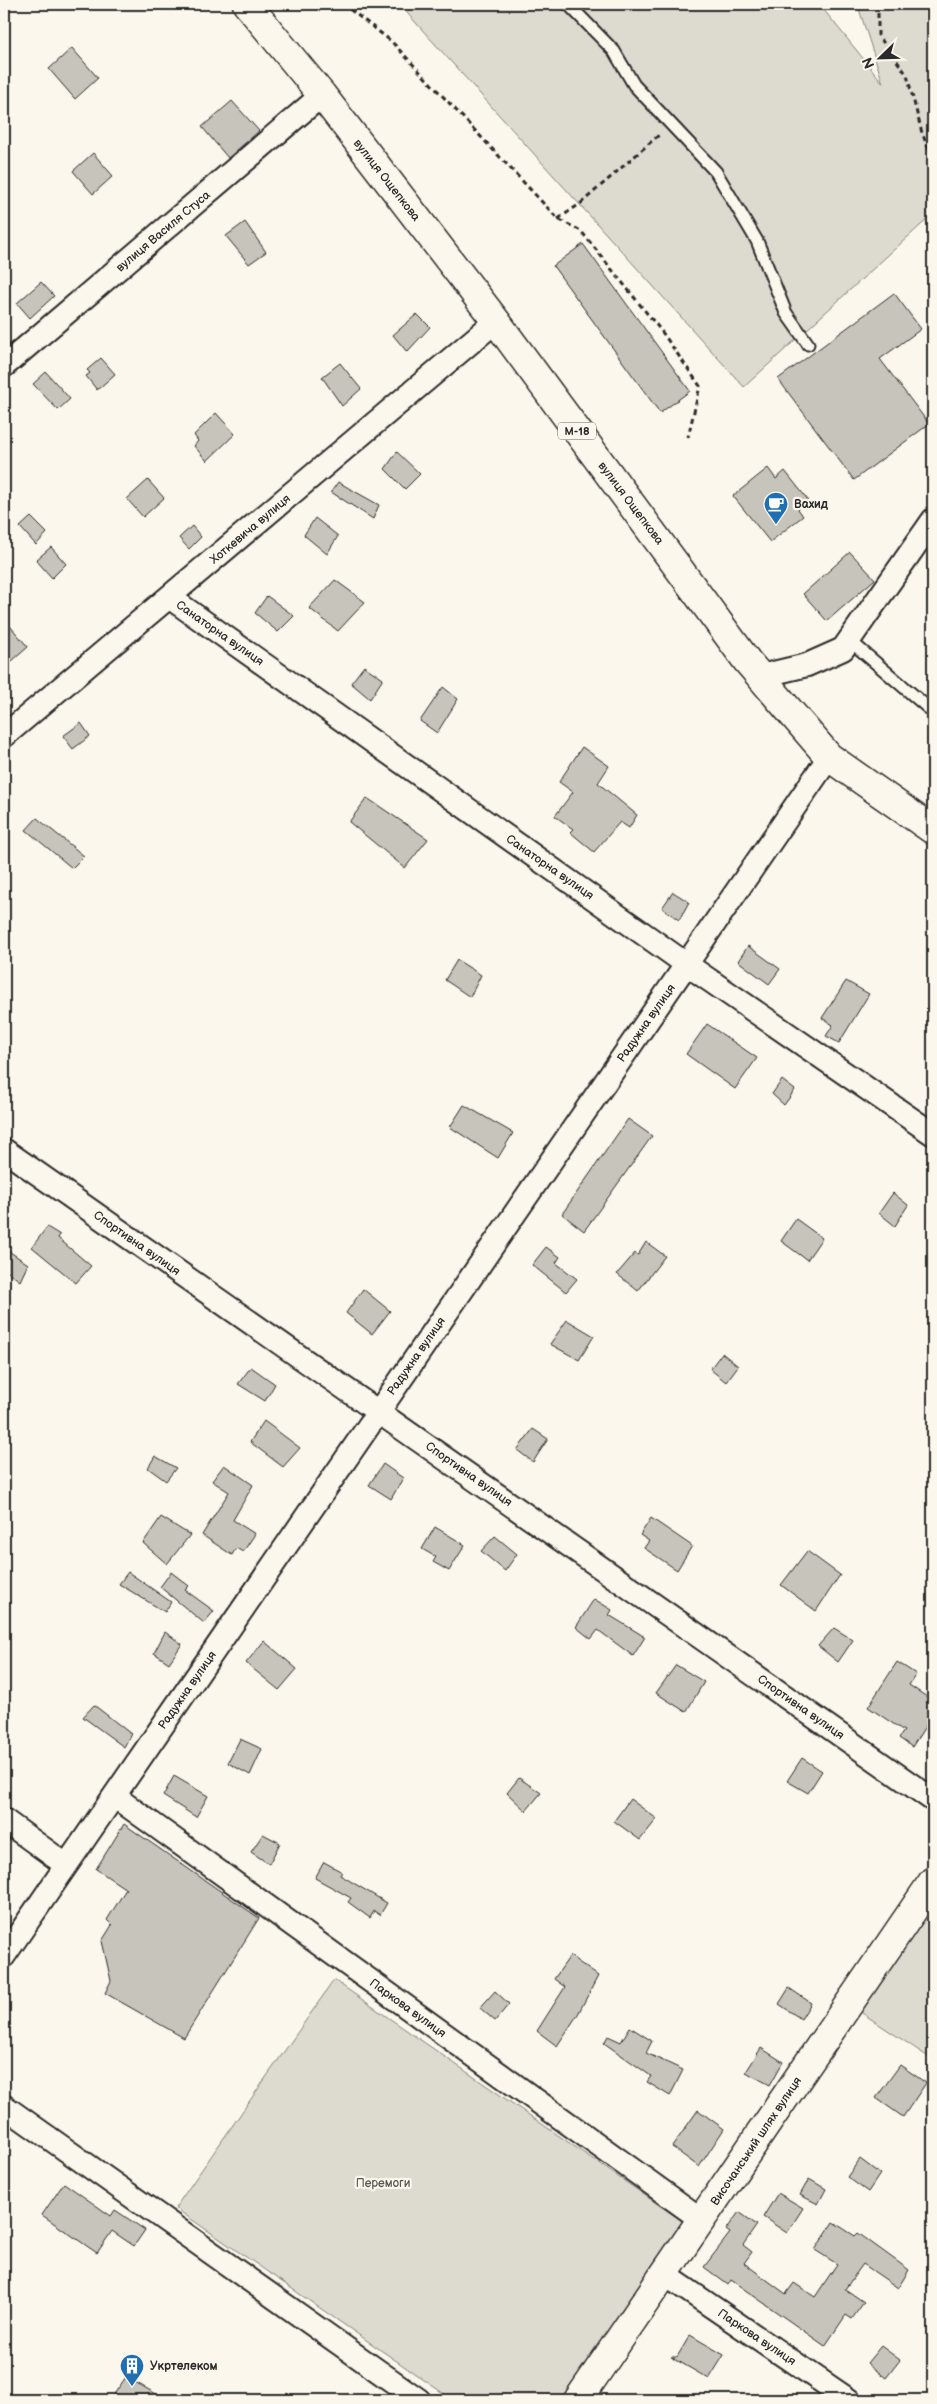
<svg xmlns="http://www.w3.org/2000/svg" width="937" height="2404" viewBox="0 0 937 2404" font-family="'Balsamiq Sans',sans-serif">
<rect width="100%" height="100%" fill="#fbf7ec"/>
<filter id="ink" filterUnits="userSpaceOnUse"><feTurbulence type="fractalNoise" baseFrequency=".02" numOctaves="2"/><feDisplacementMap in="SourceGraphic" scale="10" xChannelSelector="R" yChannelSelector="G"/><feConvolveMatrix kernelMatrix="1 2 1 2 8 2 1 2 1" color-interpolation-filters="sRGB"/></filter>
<g filter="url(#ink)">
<path fill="#dddad0" stroke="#84827e" d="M399,4H819L883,83L859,9L855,4H933V214L744,387Z
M933,1907V2060L859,2011Z
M334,1980L695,2230L575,2400H453L175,2208Z"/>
<path fill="#c7c4bc" stroke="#2b2b2b" d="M72,48L98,78L75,99L49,69Z
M232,101L259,131L228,158L202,127Z
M93,153L113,176L93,194L73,171Z
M245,222L266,252L249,264L226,236Z
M583,244L690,391L660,413L553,266Z
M41,282L54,296L30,318L17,303Z
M894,293L921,329L880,359L929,424L854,480L778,379Z
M417,314L430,327L407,352L393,335Z
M101,358L115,374L97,390L86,376L90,373L87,370Z
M340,363L361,389L342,406L322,377Z
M46,372L70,399L58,410L33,384Z
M216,413L235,434L207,461L194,446L198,441L194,435Z
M397,452L420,474L405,489L385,469Z
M768,468L776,479L785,471L808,500L798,509L803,516L770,542L733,496Z
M148,480L164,498L143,517L127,499Z
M338,482L379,505L373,519L331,492Z
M31,517L47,533L36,545L20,527Z
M315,518L338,536L327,554L304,535Z
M192,526L201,537L189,549L179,538Z
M51,547L66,564L52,578L36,560Z
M850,552L875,579L827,621L803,594Z
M335,580L365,602L338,631L309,608Z
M267,596L294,616L278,632L255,613Z
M4,619L28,647L4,668Z
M364,666L383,679L370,699L351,683Z
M443,687L458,699L437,733L420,721Z
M81,723L90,736L73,749L63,736Z
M582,747L609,766L598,783L637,815L629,828L620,822L594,852L570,832L573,829L555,816L573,792L559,782Z
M367,798L428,839L405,868L349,822Z
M37,818L84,856L72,868L26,830Z
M673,892L689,902L679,920L662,908Z
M748,946L780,969L769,984L738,961Z
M457,960L481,975L470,997L445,980Z
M846,981L869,994L839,1043L826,1036L833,1025L822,1018Z
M707,1024L757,1058L735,1089L686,1054Z
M782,1080L795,1090L784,1105L772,1094Z
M464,1105L513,1133L498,1158L450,1127Z
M628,1119L652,1136L584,1231L562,1214Z
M893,1193L908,1205L895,1226L879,1213Z
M796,1219L822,1238L807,1260L781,1241Z
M47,1227L60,1235L58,1238L91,1266L76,1283L32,1247Z
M646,1242L665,1256L638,1291L617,1274L635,1253L638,1255Z
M546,1247L560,1257L556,1263L577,1279L566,1292L532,1265Z
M4,1248L28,1264L20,1281L4,1269Z
M363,1289L390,1311L372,1334L346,1313Z
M567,1320L594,1336L579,1360L550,1344Z
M722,1353L738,1366L726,1382L710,1369Z
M251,1367L275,1384L265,1401L238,1384Z
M264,1421L300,1448L283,1467L250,1442Z
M533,1429L548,1439L533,1462L517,1450Z
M155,1456L176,1468L166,1481L148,1468Z
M383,1464L403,1478L391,1499L369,1485Z
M224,1465L253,1485L233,1520L255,1534L243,1552L236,1548L232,1555L202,1535L229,1492L212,1481Z
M161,1517L190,1535L167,1564L143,1543Z
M651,1518L692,1546L677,1570L644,1548L649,1541L640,1535Z
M435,1527L465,1545L449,1571L433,1562L436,1557L422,1549Z
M495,1536L517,1554L505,1571L481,1551Z
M807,1551L840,1575L816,1611L781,1585Z
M128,1572L171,1602L165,1612L119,1584Z
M171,1572L189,1586L185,1590L214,1611L204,1623L160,1587Z
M594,1599L612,1610L609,1615L645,1637L633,1656L598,1630L591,1639L576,1627Z
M834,1628L853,1640L838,1662L818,1646Z
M165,1632L182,1644L169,1663L154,1653Z
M264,1641L297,1669L279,1690L246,1663Z
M897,1662L916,1674L909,1685L933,1701V1714L912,1747L899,1738L904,1731L868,1707Z
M676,1665L704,1682L686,1712L656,1693Z
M94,1705L131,1734L124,1747L83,1717Z
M240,1739L262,1749L250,1775L228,1763Z
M802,1758L822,1771L808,1793L787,1781Z
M174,1776L208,1796L196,1817L163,1796Z
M519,1778L541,1793L526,1811L507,1793Z
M630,1799L657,1819L640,1840L614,1821Z
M124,1824L259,1918L184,2038L105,1993L111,1981L102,1941L112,1925L107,1920L126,1889L96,1869Z
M263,1834L280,1843L269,1864L251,1852Z
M324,1862L342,1872L340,1875L387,1903L380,1915L374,1911L370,1918L348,1902L351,1898L315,1878Z
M570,1956L598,1976L578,2014L557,2046L537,2031L565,1987L554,1979Z
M789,1988L811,2003L801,2019L779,2004Z
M495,1991L509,2004L495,2021L480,2008Z
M630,2027L652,2041L646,2053L683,2070L670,2096L647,2082L651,2076L604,2043L608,2036L621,2042Z
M761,2048L783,2062L770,2085L746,2072Z
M900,2065L926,2083L903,2117L876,2098Z
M698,2110L724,2129L699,2167L672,2147Z
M860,2159L880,2174L868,2192L847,2177Z
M809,2179L826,2189L818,2204L800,2195Z
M64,2183L111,2216L115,2210L145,2230L134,2246L112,2231L97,2253L42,2215Z
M778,2193L803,2208L787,2233L763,2217Z
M739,2212L757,2225L743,2245L752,2252L744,2263L786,2294L794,2283L815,2297L837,2264L815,2250L833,2222L855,2236L858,2233L909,2270L898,2288L863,2264L845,2289L864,2302L852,2319L846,2315L825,2346L731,2280L728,2285L704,2267L730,2233L726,2230Z
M690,2335L724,2355L709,2379L671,2357H677Z
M881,2346L900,2360L886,2378L867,2363Z
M126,2377L167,2400H110Z"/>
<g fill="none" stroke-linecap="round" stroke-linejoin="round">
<defs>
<path id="service" d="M568,4L614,51L634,85L716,172L757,241L786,313L808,344
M845,648L856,646L933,712"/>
<path id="minor" d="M4,366L322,95
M169,597L686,964L933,1134
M761,676L807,665L843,649L933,520
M4,736L496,321
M4,1150L933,1800
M114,1796L702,2220
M4,1820L66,1865
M4,1956L829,757
M4,2106L419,2400
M664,2274L849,2400"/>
<path id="tertiary" d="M578,2400L933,1881"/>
<path id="trunk" d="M247,4L322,95L496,321L747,661L829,757L933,830"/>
</defs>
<use href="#service" stroke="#2b2b2b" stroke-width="15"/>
<use href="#minor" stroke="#2b2b2b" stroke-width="26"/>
<use href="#tertiary" stroke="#2b2b2b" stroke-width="31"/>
<use href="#trunk" stroke="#2b2b2b" stroke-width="31"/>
<path stroke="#2b2b2b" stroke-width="3" stroke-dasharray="5 4" stroke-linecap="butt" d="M343,4L391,41L558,219L581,231L662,332L700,386L688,437
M878,4V35L907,75L922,133L933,159
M558,219L580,204L660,134"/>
<use href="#service" stroke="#fbf7ec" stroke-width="11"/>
<use href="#minor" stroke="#fbf7ec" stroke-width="22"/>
<use href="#tertiary" stroke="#fbf7ec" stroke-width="28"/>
<use href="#trunk" stroke="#fbf7ec" stroke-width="28"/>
</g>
</g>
<defs>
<symbol id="cafe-pin" viewBox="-11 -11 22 30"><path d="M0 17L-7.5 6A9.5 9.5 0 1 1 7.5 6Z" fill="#1f6fb2" stroke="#fbf7ec"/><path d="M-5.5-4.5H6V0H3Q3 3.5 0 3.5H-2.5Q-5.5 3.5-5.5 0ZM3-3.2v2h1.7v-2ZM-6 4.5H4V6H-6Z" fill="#fff"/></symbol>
<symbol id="building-pin" viewBox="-11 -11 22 30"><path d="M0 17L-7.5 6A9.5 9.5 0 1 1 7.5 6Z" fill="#1f6fb2" stroke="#fbf7ec"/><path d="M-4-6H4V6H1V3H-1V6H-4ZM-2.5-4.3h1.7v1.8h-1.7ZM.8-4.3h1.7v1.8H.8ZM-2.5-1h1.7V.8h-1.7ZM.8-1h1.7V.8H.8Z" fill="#fff"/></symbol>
</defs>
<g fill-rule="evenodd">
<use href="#cafe-pin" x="762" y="490" width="28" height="38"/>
<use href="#building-pin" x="118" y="2352" width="28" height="38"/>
</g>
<g text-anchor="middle" stroke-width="4.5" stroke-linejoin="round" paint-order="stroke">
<rect fill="#fbf7ec" stroke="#696865" stroke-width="1" x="558" y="422.5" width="38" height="17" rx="4"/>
<g font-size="11" font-weight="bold" fill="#2b2b2b">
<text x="577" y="435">М-18</text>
</g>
<g font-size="12" fill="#2b2b2b" stroke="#fbf7ec">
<text transform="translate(387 180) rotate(52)" y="4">вулиця Ощепкова</text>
<text transform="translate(163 231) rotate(-40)" y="4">вулиця Василя Стуса</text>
<text transform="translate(631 503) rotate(53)" y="4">вулиця Ощепкова</text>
<text transform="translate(250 529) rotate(-40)" y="4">Хоткевича вулиця</text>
<text transform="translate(220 633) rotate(35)" y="4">Санаторна вулиця</text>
<text transform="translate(550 867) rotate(35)" y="4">Санаторна вулиця</text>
<text transform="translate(646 1023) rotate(-55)" y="4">Радужна вулиця</text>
<text transform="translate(137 1243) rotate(35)" y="4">Спортивна вулиця</text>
<text transform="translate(416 1356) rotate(-55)" y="4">Радужна вулиця</text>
<text transform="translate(469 1474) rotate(35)" y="4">Спортивна вулиця</text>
<text transform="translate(187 1690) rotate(-55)" y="4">Радужна вулиця</text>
<text transform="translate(801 1707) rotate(35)" y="4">Спортивна вулиця</text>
<text transform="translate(408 2008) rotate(36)" y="4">Паркова вулиця</text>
<text transform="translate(756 2141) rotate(-56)" y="4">Височанський шлях вулиця</text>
<text transform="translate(757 2337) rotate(34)" y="4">Паркова вулиця</text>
</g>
<g font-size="12" font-weight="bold" fill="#2b2b2b" stroke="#fbf7ec" text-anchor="start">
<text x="794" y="508">Вахид</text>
<text x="150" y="2370">Укртелеком</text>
</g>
<g font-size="12" fill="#585754" stroke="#fbf7ec">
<text x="383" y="2187">Перемоги</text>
</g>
</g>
<rect width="937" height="2404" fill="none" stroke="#fbf7ec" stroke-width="20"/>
<rect x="10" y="10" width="917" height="2384" fill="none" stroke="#2b2b2b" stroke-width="2" filter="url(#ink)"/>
<g transform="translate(880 58) rotate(247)" stroke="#fbf7ec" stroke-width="4" paint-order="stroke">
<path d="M0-4L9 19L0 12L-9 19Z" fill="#2b2b2b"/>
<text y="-8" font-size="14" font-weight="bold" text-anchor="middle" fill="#2b2b2b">N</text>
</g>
</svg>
